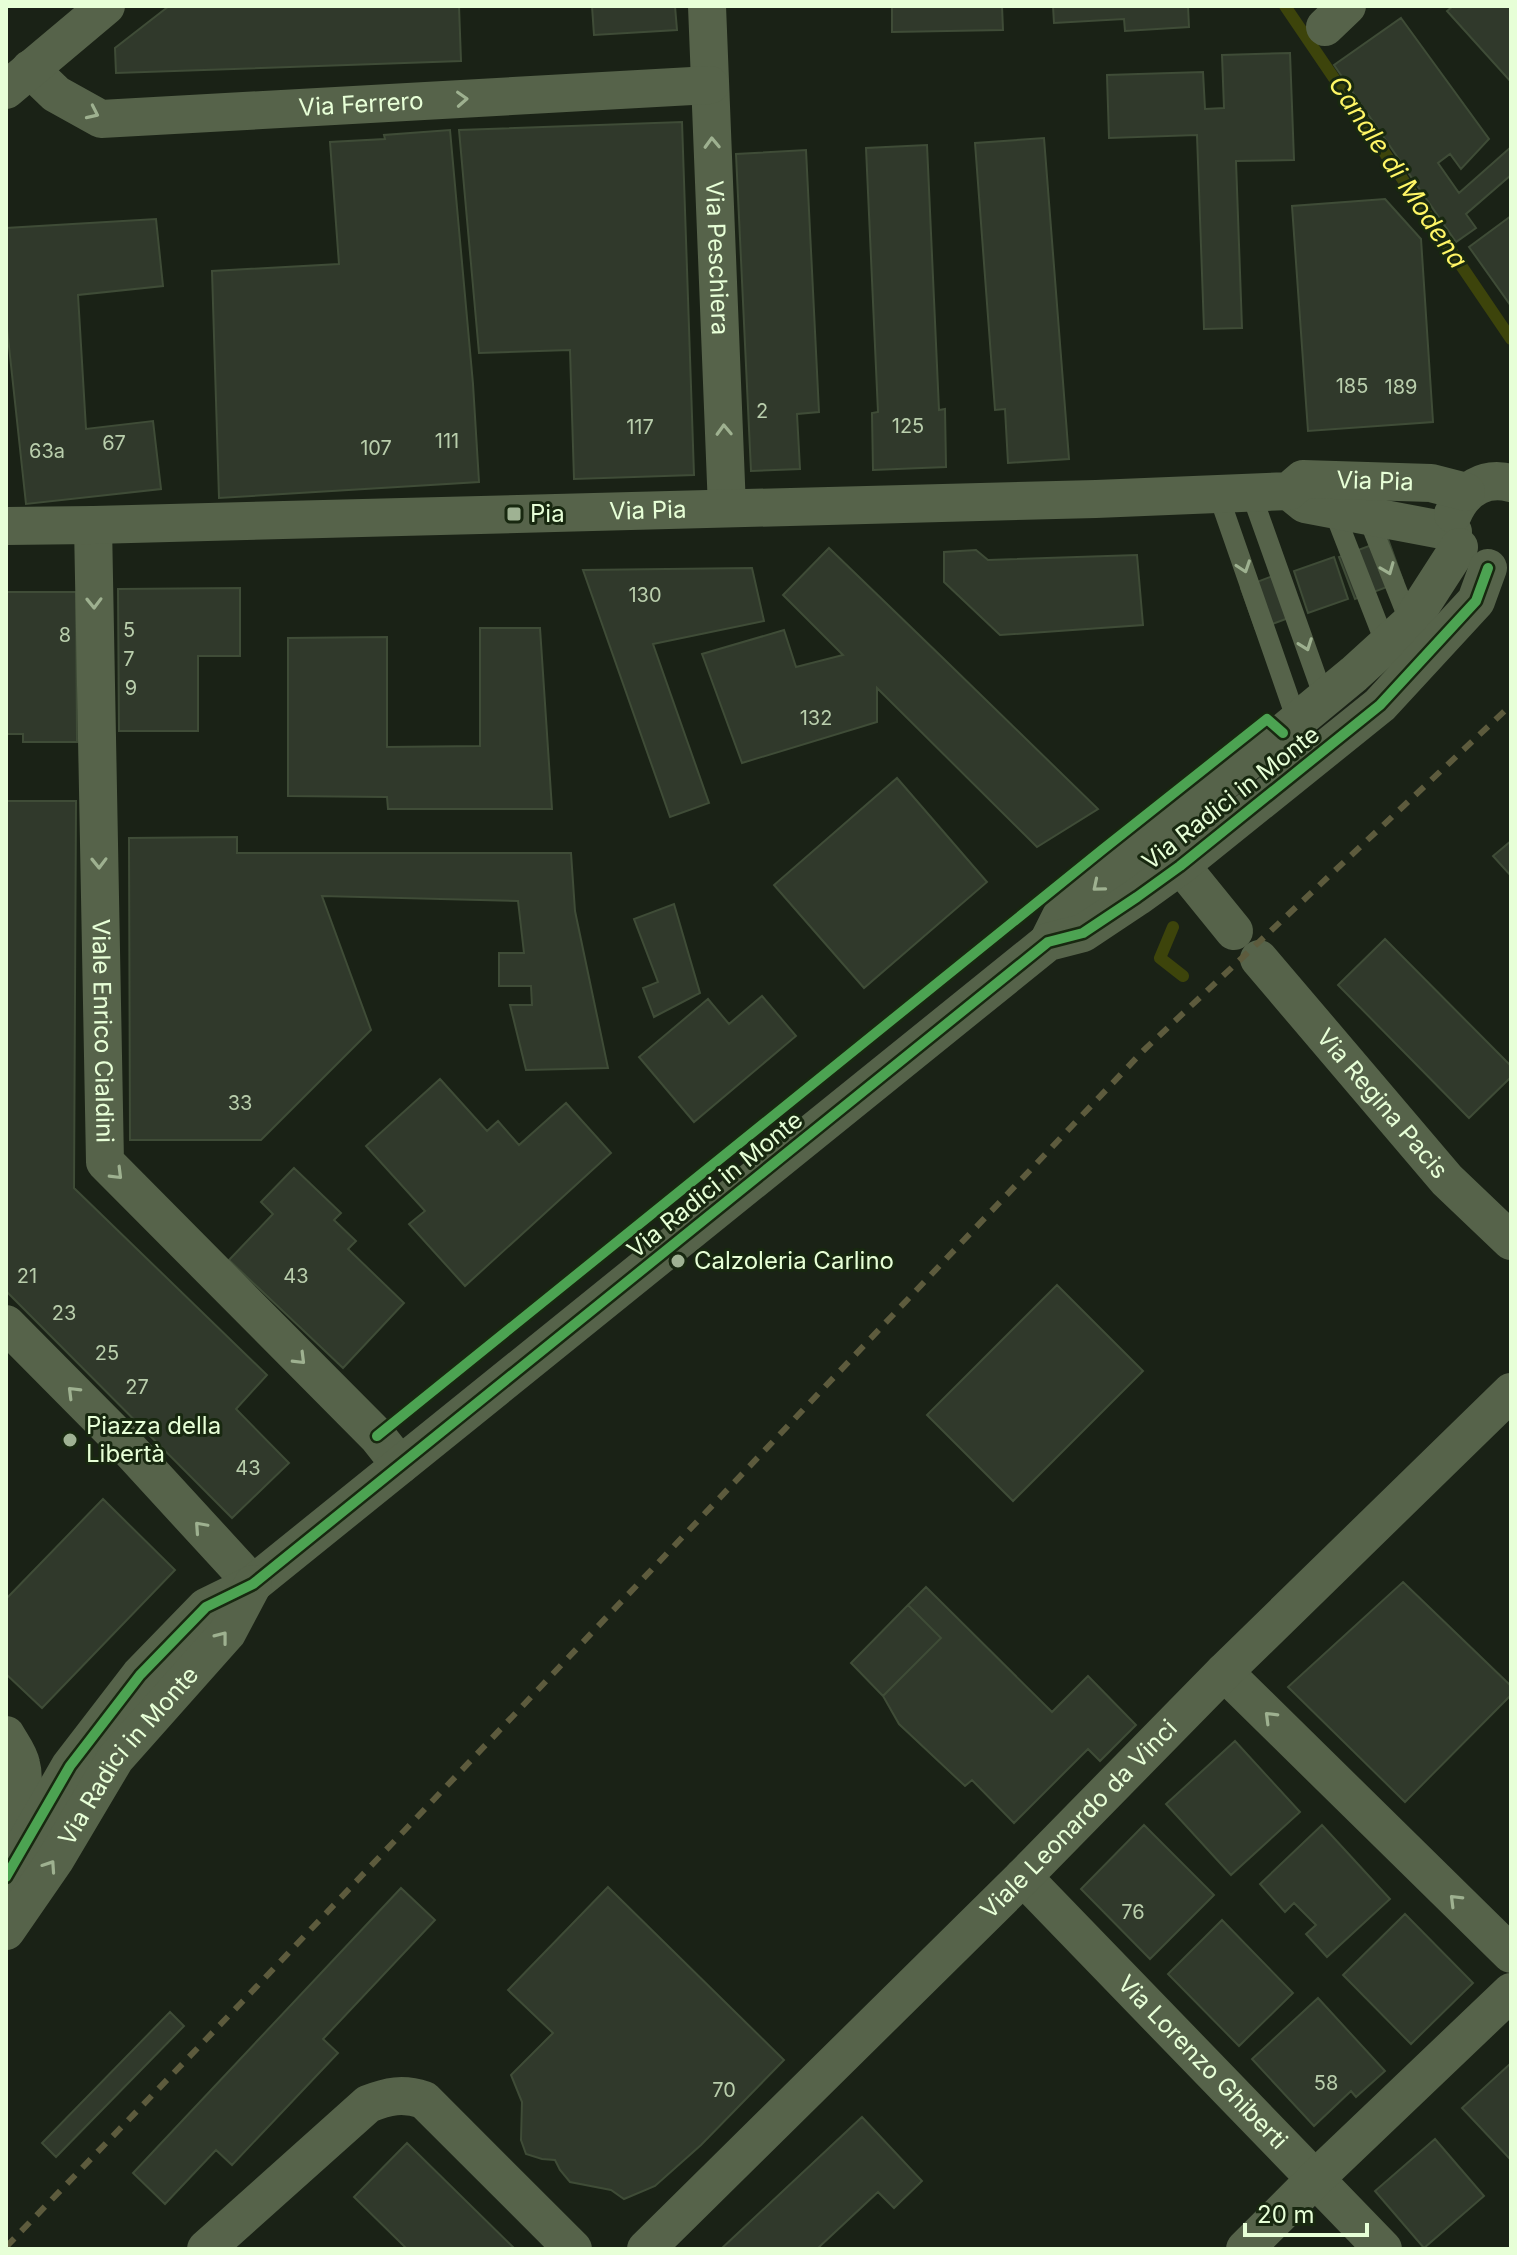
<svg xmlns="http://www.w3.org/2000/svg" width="1517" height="2255" viewBox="0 0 1517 2255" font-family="Inter,sans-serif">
<rect width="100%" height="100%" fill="#1a2216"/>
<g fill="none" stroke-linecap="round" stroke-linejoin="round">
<path stroke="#3d440b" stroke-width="12" d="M1285,6L1511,339
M1173,927L1160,958L1183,976"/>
</g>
<path fill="#30392b" stroke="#3f4c37" stroke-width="2" d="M169,6H459L461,61L116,73L115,48Z
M592,6H675L677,30L594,35Z
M892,6H1002L1003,30L892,32Z
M1053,6H1188L1189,27L1125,31L1124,19L1054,23Z
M1453,6H1511V82L1447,11Z
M1401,18L1489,139L1461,169L1450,154L1438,163L1459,193L1511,147V175L1466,214L1476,228L1456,242L1334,65Z
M1290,53L1294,160L1236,161L1242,328L1204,329L1197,135L1109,138L1107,75L1203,72L1205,109L1224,108L1222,55Z
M682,122L694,475L574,479L570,350L479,353L459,130Z
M450,130L473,384L479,482L219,498L212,271L339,264L330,142L385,139L384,135Z
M1044,138L1069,459L1008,463L1005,409L995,410L975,143Z
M927,145L939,410L945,409L946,467L873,470L872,413L878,412L866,148Z
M806,150L819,412L797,414L800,469L751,471L736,154Z
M1385,199L1421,239L1433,422L1308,431L1292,206Z
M1511,216V306L1469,247Z
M156,219L163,286L78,295L86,429L153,421L161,489L26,504L6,319V228Z
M1388,539L1403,581L1355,599L1339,557Z
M829,548L946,661L1098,809L1037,847L877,688V722L742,763L702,654L784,630L796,667L843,655L783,595Z
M976,550L988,560L1137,555L1143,625L1000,635L944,582V552Z
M1334,557L1348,599L1308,613L1294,571Z
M752,568L764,621L653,644L709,803L670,817L583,570Z
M1286,571L1302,613L1256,630L1241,588Z
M240,588V656H198V731H119L118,589Z
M6,592H76L77,742H23V734H6Z
M480,628H540L552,809H388L387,797L288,796V638L387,637V747L480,746Z
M897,778L987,882L864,988L774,885Z
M6,801H76L74,1188L267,1375L236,1409L289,1463L232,1518L6,1291Z
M237,837V853H571L575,911L608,1068L526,1070L510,1005H532L531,986H499V953H524L518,901L322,896L371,1030L261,1140H130L129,838Z
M1511,841V876L1493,856Z
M674,904L700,993L654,1017L643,988L658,982L634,919Z
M1385,939L1511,1066V1077L1469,1118L1338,985Z
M762,996L796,1036L694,1122L639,1057L708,999L729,1024Z
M440,1079L487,1131L498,1121L519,1145L566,1103L611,1153L465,1286L409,1224L425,1211L366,1146Z
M294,1168L341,1213L334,1220L356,1241L348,1249L404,1303L343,1368L229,1260L273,1214L261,1202Z
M1057,1285L1143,1371L1013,1501L927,1415Z
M103,1499L175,1570L42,1708L6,1674V1599Z
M1403,1582L1511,1686V1695L1405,1802L1288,1687Z
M926,1587L1052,1712L1088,1676L1136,1725L1100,1761L1088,1749L1014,1823L972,1780L965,1786L899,1724L883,1696L941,1638L908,1605Z
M908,1605L941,1638L883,1696L851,1663Z
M1235,1741L1300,1812L1231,1875L1166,1804Z
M1144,1825L1214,1895L1150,1959L1081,1889Z
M1322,1825L1390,1899L1327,1957L1306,1934L1316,1925L1294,1903L1285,1912L1260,1884Z
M608,1887L784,2060L701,2145L655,2186L624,2199L611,2190L570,2182L560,2170L555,2160L542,2159L526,2154L521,2140L522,2102L511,2075L553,2033L508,1990Z
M401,1888L435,1920L323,2039L338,2053L232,2165L216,2150L165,2204L133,2173Z
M1405,1914L1473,1983L1411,2044L1343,1975Z
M1222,1920L1293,1993L1239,2046L1168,1974Z
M1318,1998L1385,2071L1356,2097L1351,2091L1314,2126L1252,2059Z
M170,2012L184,2026L56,2157L42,2143Z
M1511,2063V2157L1509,2158L1462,2108Z
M862,2117L922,2181L894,2208L878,2192L817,2249H721Z
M1435,2139L1484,2196L1424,2248L1375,2191Z
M407,2143L515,2249H407L354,2197Z"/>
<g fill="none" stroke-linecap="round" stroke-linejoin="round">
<path stroke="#56634a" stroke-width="20" d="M1251,493L1324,698
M1218,494L1297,721
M1333,509L1386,645
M1367,515L1410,623"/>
<g stroke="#56634a" stroke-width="38">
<path id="s1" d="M707,6L727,508"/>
<path d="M1325,27L1347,6"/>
<path id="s2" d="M30,69L56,94L101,119L710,85"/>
<path d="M6,90L106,6"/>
<path d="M1289,491L1305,504L1453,532"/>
<path d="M1453,514C1464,489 1484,476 1511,483"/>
<path id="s3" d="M93,525L105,1162L377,1436L400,1465"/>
<path id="s4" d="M6,526L93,525L1096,499L1289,491L1303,479L1431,483L1466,492"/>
<path d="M1165,846L1234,931"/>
<path d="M1048,942L1061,916L1354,674L1410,623L1459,547"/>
<path id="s5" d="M1259,959L1447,1180L1511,1241"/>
<path d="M6,1324L118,1437L253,1584"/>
<path d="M1224,1672L1511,1954"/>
<path d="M6,1735C11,1744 19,1754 21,1764C27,1786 17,1813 6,1832"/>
<path d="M6,1877L70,1766L140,1675L206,1607L253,1584L1048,942L1083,933L1137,897L1180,866L1380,705L1476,601L1488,568"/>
<path id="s6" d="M1023,1877L1383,2249"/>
<path id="s7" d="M6,1931L55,1860L115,1759L227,1633L253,1584"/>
<path d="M206,2249L368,2104C388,2096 403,2093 424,2100L573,2249"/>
<path id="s8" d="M646,2249L1023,1877L1224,1672L1511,1392"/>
<path d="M1245,2249L1316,2178L1511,1992"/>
</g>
<path stroke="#5d5b3d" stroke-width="6" stroke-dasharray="12 10" stroke-linecap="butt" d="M6,2247L242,2002L1143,1051L1511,705"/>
<defs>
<path id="cycleway" d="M377,1436L1102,850L1267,719L1283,733
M6,1877L70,1766L140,1675L206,1607L253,1584L1048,942L1083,933L1137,897L1180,866L1380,705L1476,601L1488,568"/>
</defs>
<use href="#cycleway" stroke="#182810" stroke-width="15"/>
<use href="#cycleway" stroke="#4ca352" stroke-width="10"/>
</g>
<defs><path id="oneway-chevron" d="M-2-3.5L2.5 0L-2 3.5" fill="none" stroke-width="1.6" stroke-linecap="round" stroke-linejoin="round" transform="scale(2)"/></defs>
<g stroke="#9eb190">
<use href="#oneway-chevron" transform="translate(462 99) rotate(-3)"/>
<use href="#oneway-chevron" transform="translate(93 113) rotate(25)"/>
<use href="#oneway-chevron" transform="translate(712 143) rotate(-92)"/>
<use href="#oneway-chevron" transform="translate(724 430) rotate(-92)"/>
<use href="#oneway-chevron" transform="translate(1244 567) rotate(71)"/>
<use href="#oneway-chevron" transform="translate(1388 569) rotate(68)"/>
<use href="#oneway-chevron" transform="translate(94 603) rotate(89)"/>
<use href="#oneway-chevron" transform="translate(1306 645) rotate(70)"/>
<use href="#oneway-chevron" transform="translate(99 863) rotate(89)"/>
<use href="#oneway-chevron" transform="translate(1098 886) rotate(140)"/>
<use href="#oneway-chevron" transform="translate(117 1174) rotate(45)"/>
<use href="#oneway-chevron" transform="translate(300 1359) rotate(45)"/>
<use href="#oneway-chevron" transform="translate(73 1392) rotate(-135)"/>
<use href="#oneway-chevron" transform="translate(200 1527) rotate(-132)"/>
<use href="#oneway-chevron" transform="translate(222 1637) rotate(-52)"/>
<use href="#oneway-chevron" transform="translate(1270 1717) rotate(-135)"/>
<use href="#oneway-chevron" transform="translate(50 1866) rotate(-56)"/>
<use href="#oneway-chevron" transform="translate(1455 1900) rotate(-135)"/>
</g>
<g fill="#9fb293" stroke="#182810" stroke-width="3">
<rect x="506" y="506" width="16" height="16" rx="4"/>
<circle cx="678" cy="1261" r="8"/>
<circle cx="70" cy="1440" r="8"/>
</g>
<g text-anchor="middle" stroke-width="6" stroke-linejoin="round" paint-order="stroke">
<g font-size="20" fill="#b9ceac">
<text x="1352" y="393">185</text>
<text x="1401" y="394">189</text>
<text x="762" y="418">2</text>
<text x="908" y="433">125</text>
<text x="640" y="434">117</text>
<text x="447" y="448">111</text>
<text x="114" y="450">67</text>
<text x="376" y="455">107</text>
<text x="47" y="458">63a</text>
<text x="645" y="602">130</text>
<text x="129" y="637">5</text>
<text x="65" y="642">8</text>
<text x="129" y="666">7</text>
<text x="131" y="695">9</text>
<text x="816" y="725">132</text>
<text x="240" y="1110">33</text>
<text x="27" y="1283">21</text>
<text x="296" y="1283">43</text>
<text x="64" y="1320">23</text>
<text x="107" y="1360">25</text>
<text x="137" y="1394">27</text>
<text x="248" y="1475">43</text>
<text x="1133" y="1919">76</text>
<text x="1326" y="2090">58</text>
<text x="724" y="2097">70</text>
</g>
<g font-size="24" fill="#e7ffd7" stroke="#182810">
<text dy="8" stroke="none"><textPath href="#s2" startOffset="348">Via Ferrero</textPath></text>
<text dy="8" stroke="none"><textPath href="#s1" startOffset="252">Via Peschiera</textPath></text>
<text dy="8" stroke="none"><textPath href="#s4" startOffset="1374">Via Pia</textPath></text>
<text dy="8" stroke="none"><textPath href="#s4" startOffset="642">Via Pia</textPath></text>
<text transform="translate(1231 798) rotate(-38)" y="8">Via Radici in Monte</text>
<text dy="8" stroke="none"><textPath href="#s3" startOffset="506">Viale Enrico Cialdini</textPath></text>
<text dy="8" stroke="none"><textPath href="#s5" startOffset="190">Via Regina Pacis</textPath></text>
<text transform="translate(715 1185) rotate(-39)" y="8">Via Radici in Monte</text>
<text dy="8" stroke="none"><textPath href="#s7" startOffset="214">Via Radici in Monte</textPath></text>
<text dy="8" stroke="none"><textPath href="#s8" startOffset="610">Viale Leonardo da Vinci</textPath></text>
<text dy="8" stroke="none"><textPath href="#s6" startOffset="258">Via Lorenzo Ghiberti</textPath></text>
</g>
<g font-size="24" fill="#e7ffd7" stroke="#182810" text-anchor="start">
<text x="530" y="522">Pia</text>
<text x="694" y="1269">Calzoleria Carlino</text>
<text x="86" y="1434">Piazza della<tspan x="86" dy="28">Libertà</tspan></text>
</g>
<g font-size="26" font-style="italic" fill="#fff665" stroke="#182810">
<text transform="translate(1398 172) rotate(56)" y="9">Canale di Modena</text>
</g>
</g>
<rect width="1517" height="2255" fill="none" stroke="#e7ffd7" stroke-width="16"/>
<path d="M1245 2223v12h122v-12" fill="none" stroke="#e7ffd7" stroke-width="4"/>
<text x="1257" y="2223" font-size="24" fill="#e7ffd7" stroke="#182810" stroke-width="6" paint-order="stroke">20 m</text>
</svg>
